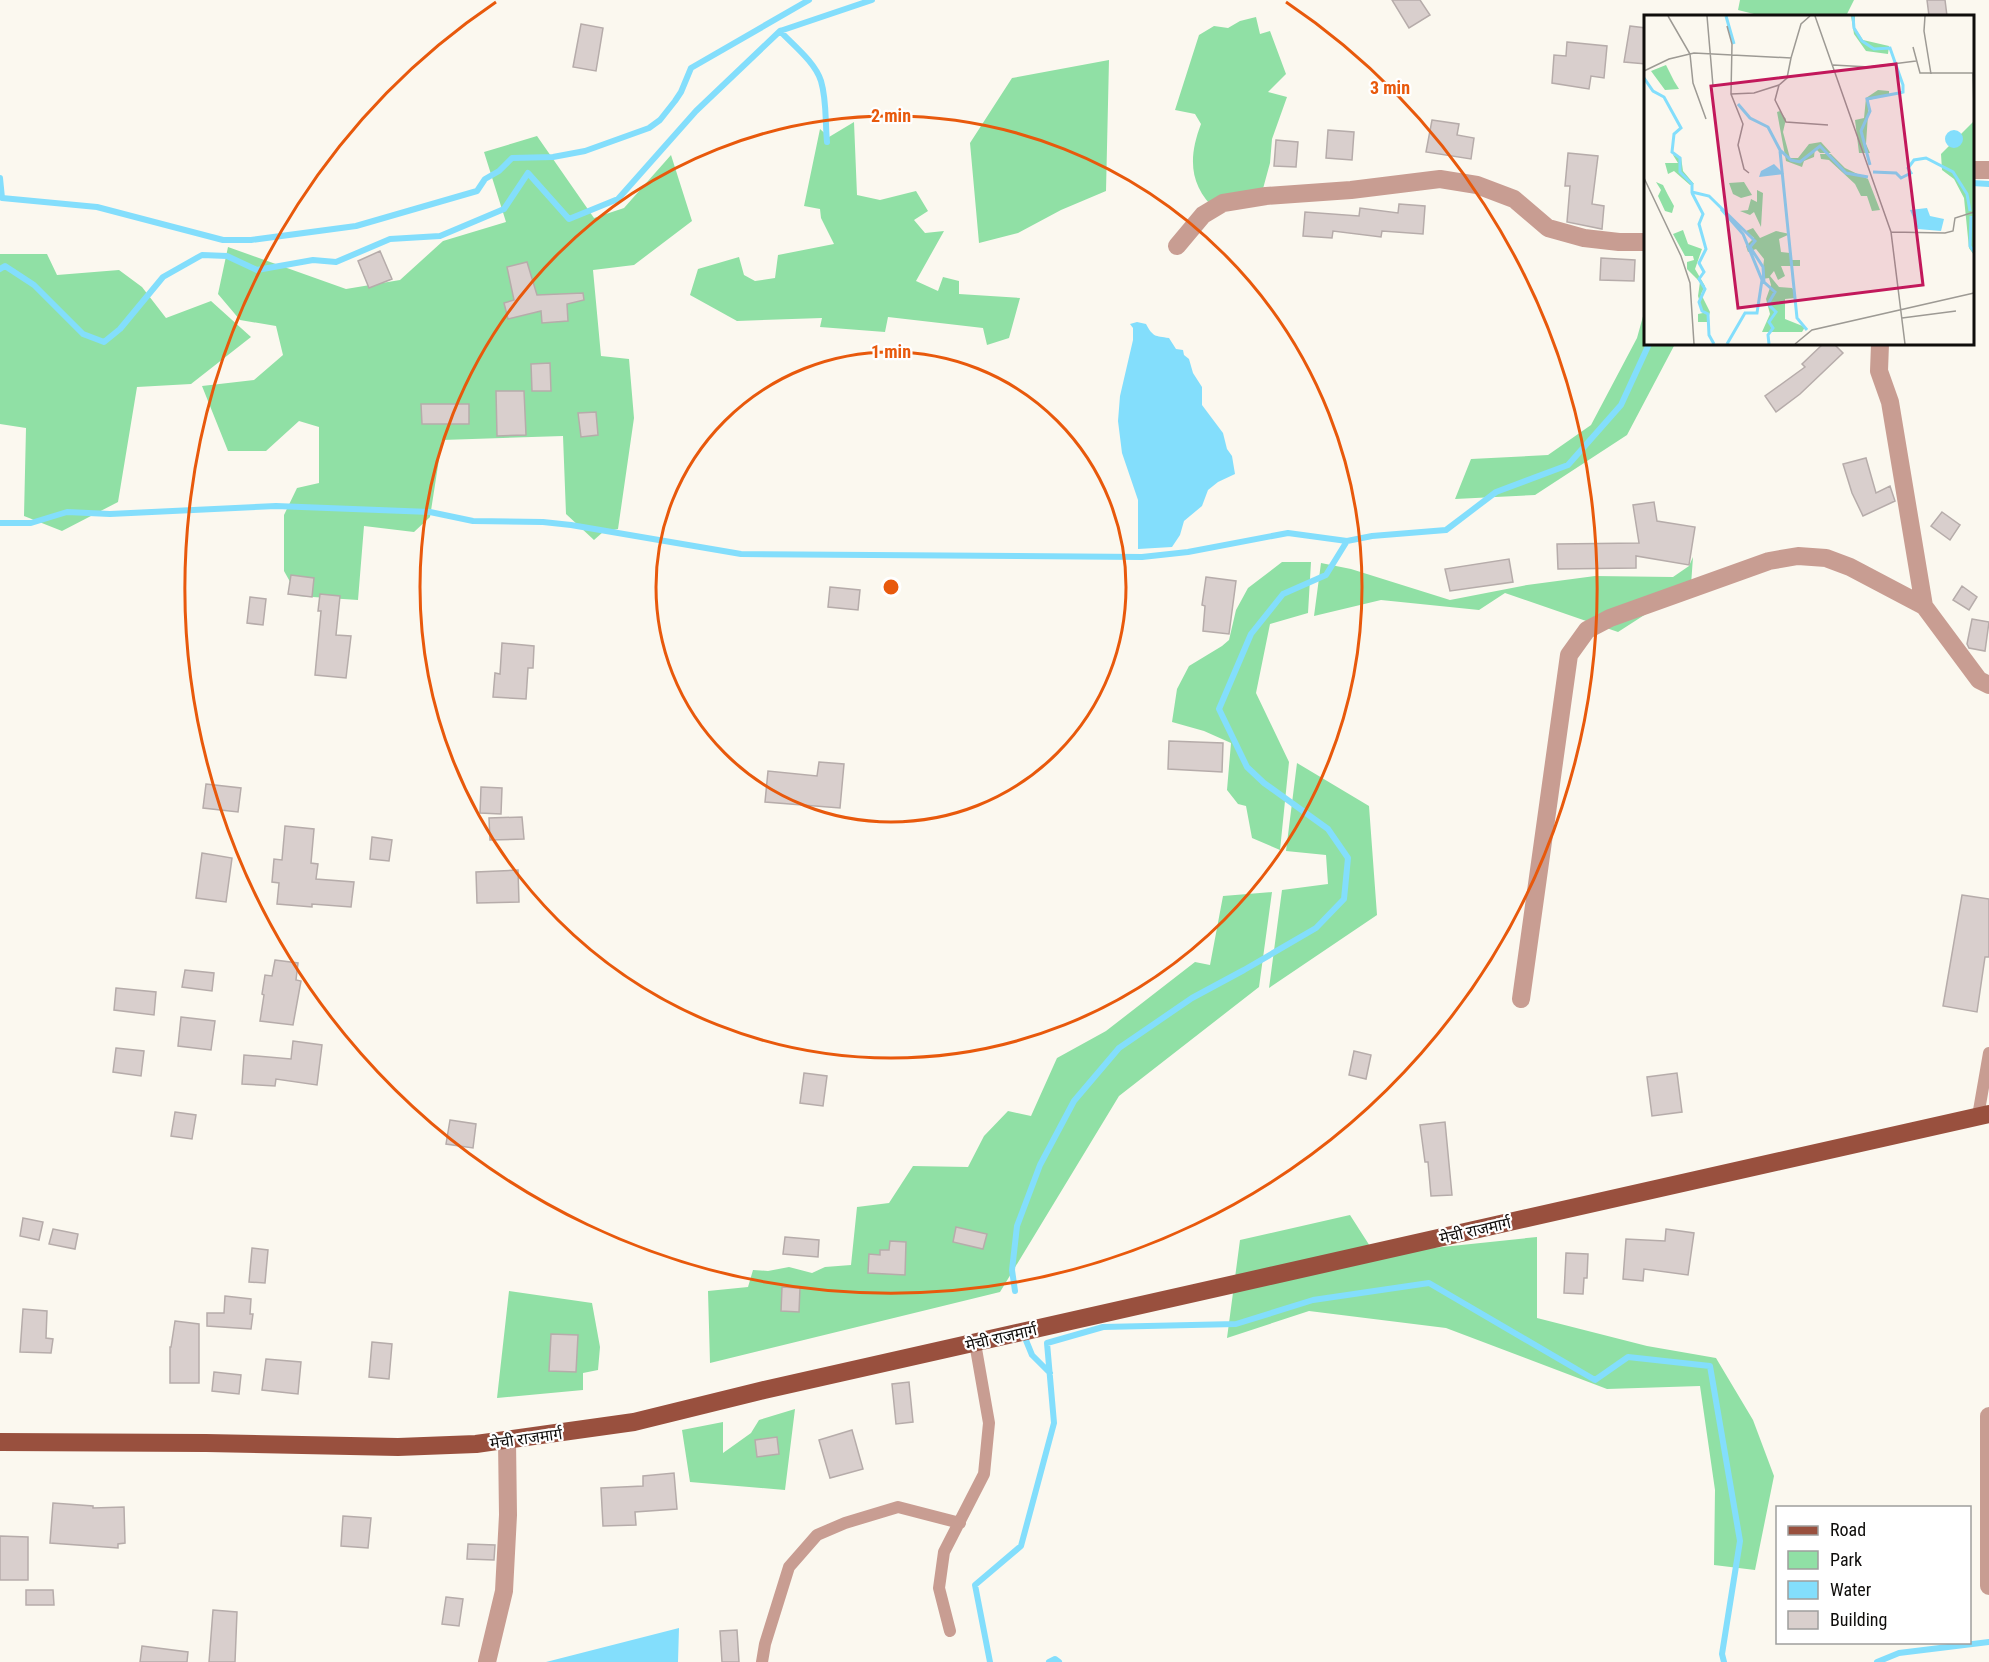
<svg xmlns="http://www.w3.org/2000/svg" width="1989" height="1662" viewBox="0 0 1989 1662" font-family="'Roboto Condensed','Noto Sans Devanagari',sans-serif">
<rect width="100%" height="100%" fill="#fbf8ef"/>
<path fill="#90e0a5" d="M1740,0H1854L1846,16H1762L1738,10Z
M1256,17L1260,34L1270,31L1286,74L1268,92L1287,97L1272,139L1270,163L1261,196L1217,211C1189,186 1188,158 1201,124L1195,114L1175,110L1199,35L1214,26L1228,28L1240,21Z
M1109,60L1106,191L1061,210L1018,233L979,243L970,143L1012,78Z
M854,122L857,195L880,200L916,191L928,211L914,220L925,233L944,231L916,281L938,291L943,277L959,281V294L1020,298L1009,338L987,345L983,328L888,317L885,332L820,327L822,318L737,321L690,295L698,269L739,257L744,275L755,281L775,278L778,255L834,244L821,218L820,209L804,206L820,129L829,137Z
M537,136L594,218L624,208L671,155L692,221L634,265L593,270L601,356L629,359L634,418L618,529L603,532L594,540L566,514L563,436L442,440L430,517L414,532L364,526L358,600L298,596L284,571V515L297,488L319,483V427L299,421L266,451H228L202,386L254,380L283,355L276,326L240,320L218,294L228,247L346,289L400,280L443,241L506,222L484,152Z
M0,254H47L57,275L119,270L142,287L166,318L211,301L251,337L191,384L137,387L118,502L62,531L24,516L26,428L0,424Z
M1645,309L1646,344H1675L1627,435L1535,495L1455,499L1471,459L1548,455L1591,425L1637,338Z
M1693,557L1691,585L1618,632L1505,593L1479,610L1381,600L1314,616L1321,563L1351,569L1450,600L1527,585L1595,576L1673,577L1689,566Z
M1282,562H1311L1308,613L1270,624L1256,693L1289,762L1280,850L1252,838L1246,806L1238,804L1227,790L1231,743L1204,731L1172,722L1177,689L1189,666L1222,646L1229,640L1236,610L1248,588Z
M1297,763L1369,806L1377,915L1269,988L1282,890L1328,884L1326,855L1286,851Z
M1272,892L1259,987L1119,1096L1000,1292L710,1363L708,1291L748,1287L753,1270L768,1271L789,1267L812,1273L825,1267L851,1265L857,1207L889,1203L913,1166L968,1167L984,1136L1008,1111L1031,1116L1057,1058L1106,1031L1195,962L1210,965L1223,896Z
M1350,1215L1375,1254L1537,1237V1318L1647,1346L1716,1358L1753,1420L1774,1476L1755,1570L1714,1565L1715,1490L1700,1386L1607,1389L1446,1328L1309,1311L1227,1338L1240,1240Z
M509,1291L592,1303L600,1347L598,1370L583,1373V1390L497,1398Z
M795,1409L785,1490L690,1482L682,1430L723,1422V1453L751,1433L759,1420Z"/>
<path fill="#83defc" d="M1137,322L1146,324C1153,337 1155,336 1169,338L1176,349L1183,350L1184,355L1189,359L1193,373L1202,387V405L1223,433L1227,449L1232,456L1235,474L1218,482L1208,490L1202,506L1184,521L1180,535L1172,547L1138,549V500L1122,453L1118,421L1120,396L1133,340V328L1130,324Z
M679,1628L678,1662H546Z"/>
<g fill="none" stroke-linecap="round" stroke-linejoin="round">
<path stroke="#83defc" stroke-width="6" d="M780,31C793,45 815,62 821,81C827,101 825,122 827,142
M0,178L2,198L97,207L223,240H251L356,226L477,191L485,179L499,171L512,158L553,157L585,151L649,128L660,120L675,101L681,92L691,68L809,0
M1972,183L1989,184
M0,269L5,266L34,285L83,334L104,342L120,329L163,277L202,255L227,256L257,270L313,260L336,262L390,239L440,236L504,209L528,173L569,219L618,199L696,111L780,31L872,0
M0,523H31L67,512L110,514L276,506L430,512L473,521L543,522L571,525L741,554L1142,557L1188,552L1288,533L1347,541
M1015,1291L1012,1270L1017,1226L1040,1165L1074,1101L1119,1048L1192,998L1244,970L1316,928L1344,899L1348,858L1328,829L1264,783L1247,767L1219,709L1251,634L1283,594L1326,575L1347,541L1372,536L1446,530L1496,492L1568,465L1621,405L1649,344
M1023,1333L1032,1355L1050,1373
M990,1662L975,1585L1021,1546L1054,1423L1047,1343L1103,1327L1236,1324L1313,1300L1429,1283L1595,1380L1628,1357L1710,1366L1740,1541L1722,1654L1724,1662
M1049,1662L1055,1659L1059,1662
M1877,1662L1899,1653L1989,1642"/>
</g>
<path fill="#d9cfcd" stroke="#b6acaa" stroke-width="1.5" d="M1392,0H1420L1430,15L1409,28Z
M1927,0H1945L1947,16H1929Z
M581,24L603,28L596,71L573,67Z
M1630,26L1646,28V64L1624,62Z
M1567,42L1607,46L1604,78L1591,76L1589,89L1552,83L1554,55L1566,56Z
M1432,120L1459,124L1457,135L1474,138L1471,159L1426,152Z
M1328,130L1354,132L1352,160L1326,158Z
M1276,140L1298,142L1296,167L1274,166Z
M1568,153L1598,156L1592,204L1604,206L1602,229L1567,222L1570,186H1565Z
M1399,204L1425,206L1423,234L1382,231L1381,237L1333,231L1332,238L1303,236L1305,212L1359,216L1360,208L1398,213Z
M380,251L392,279L369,288L358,261Z
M1601,258L1635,260L1634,281L1600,280Z
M527,262L537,295L583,293L584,300L567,304L568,321L542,323L541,311L508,319L504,303L514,300L507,267Z
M1823,344H1834L1843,353L1800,394L1776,412L1765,396L1805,367L1802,364Z
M550,363L551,391H532L531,364Z
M496,391H524L526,435L497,436Z
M421,404H469V424H422Z
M596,412L598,435L581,437L578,413Z
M1866,458L1876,493L1890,486L1895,501L1863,516L1852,493L1843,464Z
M1654,502L1657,521L1695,527L1689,565L1636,556V568L1558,569L1557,544L1639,543L1633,505Z
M1942,512L1960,525L1950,540L1931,526Z
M1509,559L1513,582L1450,591L1445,569Z
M291,575L314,578L312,597L288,594Z
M1206,577L1236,581L1229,634L1203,631L1205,606L1202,605Z
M1962,586L1977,597L1969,610L1953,600Z
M830,587L860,590L858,610L828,607Z
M320,594L340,596L336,635L351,636L346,678L315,675L321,611H318Z
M250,597L266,599L263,625L247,623Z
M1972,619L1989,622L1985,651L1969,648L1967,644Z
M502,643L534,646L533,668H528L526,699L493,697L495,673L500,674Z
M1169,741L1223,743L1222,772L1168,769Z
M819,762L844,764L840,808L765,802L768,771L817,776Z
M206,784L241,788L238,812L203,808Z
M481,787L502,788L501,814L480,813Z
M522,817L524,839L490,840L489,818Z
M285,826L314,829L311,863L318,864L316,879L354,882L351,907L312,904V907L277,904L279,883L272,882L274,859L282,860Z
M372,837L392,840L389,861L370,859Z
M202,853L232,858L226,902L196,898Z
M518,870L519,902L477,903L476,872Z
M1962,895L1989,899V957H1985L1977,1012L1943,1006Z
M275,960L298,963L296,980L301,981L293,1025L260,1021L264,995L262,994L265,975L272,976Z
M185,970L214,973L212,991L182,987Z
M116,988L156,992L154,1015L114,1010Z
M181,1017L215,1021L211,1050L178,1046Z
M293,1041L322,1045L317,1085L276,1079L275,1086L242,1084L244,1055L291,1059Z
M116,1048L144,1051L141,1076L113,1072Z
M1354,1051L1371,1055L1366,1079L1349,1075Z
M804,1073L827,1076L823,1106L800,1103Z
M1677,1073L1682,1112L1652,1116L1647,1077Z
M175,1112L196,1115L192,1139L171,1136Z
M450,1120L476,1124L473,1148L446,1144Z
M1445,1122L1452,1195L1431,1196L1428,1162H1425L1420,1125Z
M23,1218L43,1222L39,1240L20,1236Z
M956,1227L987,1234L983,1249L953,1242Z
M53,1229L78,1234L75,1249L49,1244Z
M1666,1229L1694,1233L1688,1275L1644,1269L1643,1281L1623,1279L1626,1239L1665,1241Z
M785,1237L819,1240L818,1257L783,1254Z
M890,1241L906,1242L905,1275L868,1273L869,1254L880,1255V1250H889Z
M252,1248L268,1250L265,1283L249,1282Z
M1566,1253L1588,1254L1587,1278H1584L1583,1294L1564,1293Z
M782,1287L800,1288L799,1312L781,1311Z
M225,1296L251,1299L250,1314H253L251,1329L207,1326V1313H224Z
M23,1309L47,1311L46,1338L53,1339L51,1353L20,1352Z
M175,1321L199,1324V1383H170V1347H171Z
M551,1334L578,1335L576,1372L549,1371Z
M372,1342L392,1344L389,1379L369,1377Z
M266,1359L301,1362L298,1394L262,1390Z
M214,1372L241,1375L239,1394L212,1391Z
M909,1382L913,1422L896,1424L892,1384Z
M852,1430L863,1469L830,1478L819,1440Z
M777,1437L779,1454L757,1457L755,1440Z
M674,1473L677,1509L635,1512L636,1525L603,1526L601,1488L643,1486V1476Z
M53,1503L93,1506V1508L124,1507L125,1543L118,1544V1548L50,1543Z
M343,1516L371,1518L368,1548L341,1546Z
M0,1536L28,1537V1580H0Z
M468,1544L495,1545L494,1560L467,1559Z
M26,1590H53L54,1605H26Z
M446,1597L463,1599L459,1626L442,1624Z
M213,1610L237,1612L235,1662H209Z
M737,1630L739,1662H722L720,1631Z
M142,1646L188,1652L187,1662H140Z"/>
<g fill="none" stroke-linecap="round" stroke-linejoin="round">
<path stroke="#c89d92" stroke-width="12" d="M1978,1116L1989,1053
M950,1631L939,1588L944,1552L984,1474L989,1423L975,1343
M762,1662L765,1644L789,1567L817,1535L845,1523L898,1507L960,1523"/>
<path stroke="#c89d92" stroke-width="18" d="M1972,170H1989
M1177,246L1203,215L1223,203L1266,196L1351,190L1440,179L1477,185L1514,199L1548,228L1584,238L1619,242H1646
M1880,344L1879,371L1890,402L1924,606L1979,680L1989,685
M1521,999L1569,655L1587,630L1610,618L1769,561L1798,556L1826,558L1850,567L1924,606
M1989,1416V1586
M487,1662L504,1591L508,1515L507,1441"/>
<path stroke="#99503e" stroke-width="18" d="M0,1442L206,1443L398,1447L476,1444L634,1422L764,1390L1989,1114"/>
</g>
<g fill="none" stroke="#e8590c" stroke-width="3">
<circle cx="891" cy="587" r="235"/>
<circle cx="891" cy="587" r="471"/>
<path d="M1286 2A706 706 0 1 1 496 2"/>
</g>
<g text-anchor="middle" stroke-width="4.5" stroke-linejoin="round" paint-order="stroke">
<g font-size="16" fill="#0f0d0b" stroke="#fff">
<text transform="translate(1475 1230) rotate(-13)" y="6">मेची राजमार्ग</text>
<text transform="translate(1001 1337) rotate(-13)" y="6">मेची राजमार्ग</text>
<text transform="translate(526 1438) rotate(-8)" y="6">मेची राजमार्ग</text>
</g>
</g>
<g transform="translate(1644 15)">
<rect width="330" height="330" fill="#fbf8ef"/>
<path d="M207,1H211V13L219,25L245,31L244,39L222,36L210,19ZM22,50L30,66L35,74L21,75L7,56ZM234,75L245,76V80L225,85L222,129L226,138H215L211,105L220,103L222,83ZM136,96L142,104L139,117L146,143H154L165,129L177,127L187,138H176L171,133L170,142L160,146L158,152L142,146L133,97ZM330,106V240L325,233L320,183L310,164L298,155L297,139ZM176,139H187L201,153L224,164L236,195L228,196L223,181H217L211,169L185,145L177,144ZM29,140L37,142L39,156L50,169L46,170L30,156L24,159L21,148H34ZM12,167L19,170L24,180L30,191L28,198L21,196L14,181L17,175ZM100,167L108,180L97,183L89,179L85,168ZM113,175L119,178L117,212L110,197L106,200L96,196L104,195L107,184L113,187ZM109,213L116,223L132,216L146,219L135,224L137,237L146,238L148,245H156V251H137L141,261L134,265L130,256L126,261L135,272L148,273L152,279L151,283L141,284V304L161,312L158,317H118L126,299L122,284L127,270L125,263L118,264L120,244L112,234L104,237L102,231L110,223L102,216ZM39,215L44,229L58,234L51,254L61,271L57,279L66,297L63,307H54V299L59,298L54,281L56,267L43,254V247L50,245L49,241H41L29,219Z" fill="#90e0a5"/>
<path d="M301 124a9 9 0 1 1 18 0a9 9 0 1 1-18 0ZM130,149L140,159L115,162L117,156ZM283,193L286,201L300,204L297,216L274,214L266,195Z" fill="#83defc"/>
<path fill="none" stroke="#83defc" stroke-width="3" d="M82,1L90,29M209,1L210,13L218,26L230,34L246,33L259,70V77L255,78L223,84L226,96L217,116L226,150M0,63L9,76L20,82L37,113L30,119L28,137L36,143V157L48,169V177L65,181L111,226L106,232L119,252L120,267L131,277L124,289L132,297L125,307L129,313L124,320L125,329M94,89L106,103L124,112L136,135L147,145L156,147L176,131L202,158L224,162M136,136L153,303L163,315M229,157L252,158L257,163L267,158L264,153L270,145L282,143L309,157L323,179L326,196M48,178L59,199L55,209L62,234L55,248L60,257L55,264L61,274L55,287L58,296L64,299L65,320L70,329M77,194L99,219L118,265L113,298H101L83,329M327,201L326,231L330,237"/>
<path fill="none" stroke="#9d9a94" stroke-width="1.5" d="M24,1L46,39L49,68L62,104M63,1L69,71M171,1L247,217L261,329M281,1L280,16L287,59M83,11L88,29L87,79L99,109L94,130L100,154L105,158M269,32L276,58H330M189,50L225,52L272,46M0,56L25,44L50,38L147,43L157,9L166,1M329,58L330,93M135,70L131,85L142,107L184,110M87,79L110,78L135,70L143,63L147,43M0,163L37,241L46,268L50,329M247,217L301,218L309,216L311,203L330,197M258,303L312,296M151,329L168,315L330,278"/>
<path fill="#c2185b" fill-opacity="0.15" stroke="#c2185b" stroke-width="3" d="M252,49L279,270L94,293L67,71Z"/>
<rect width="330" height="330" fill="none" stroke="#0f0d0b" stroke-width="3"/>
</g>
<circle cx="891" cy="587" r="9" fill="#e8590c" stroke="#fff" stroke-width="3"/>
<g font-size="18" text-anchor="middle" font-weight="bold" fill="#e8590c" stroke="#fff" stroke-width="4.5" stroke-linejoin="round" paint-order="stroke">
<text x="1390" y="94">3 min</text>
<text x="891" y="122">2 min</text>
<text x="891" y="358">1 min</text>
</g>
<rect x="1776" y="1506" width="195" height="138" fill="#ffffff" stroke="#9f9e9d" stroke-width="1.5"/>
<rect x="1788" y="1526" width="30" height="9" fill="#99503e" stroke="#9f9e9d" stroke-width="1.5"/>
<text x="1830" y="1536" font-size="18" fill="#0f0d0b">Road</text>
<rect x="1788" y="1551" width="30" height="18" fill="#90e0a5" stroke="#9f9e9d" stroke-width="1.5"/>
<text x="1830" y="1566" font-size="18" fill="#0f0d0b">Park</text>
<rect x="1788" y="1581" width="30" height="18" fill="#83defc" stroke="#9f9e9d" stroke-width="1.5"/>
<text x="1830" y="1596" font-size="18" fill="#0f0d0b">Water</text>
<rect x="1788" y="1611" width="30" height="18" fill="#d9cfcd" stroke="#9f9e9d" stroke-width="1.5"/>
<text x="1830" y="1626" font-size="18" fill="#0f0d0b">Building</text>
</svg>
